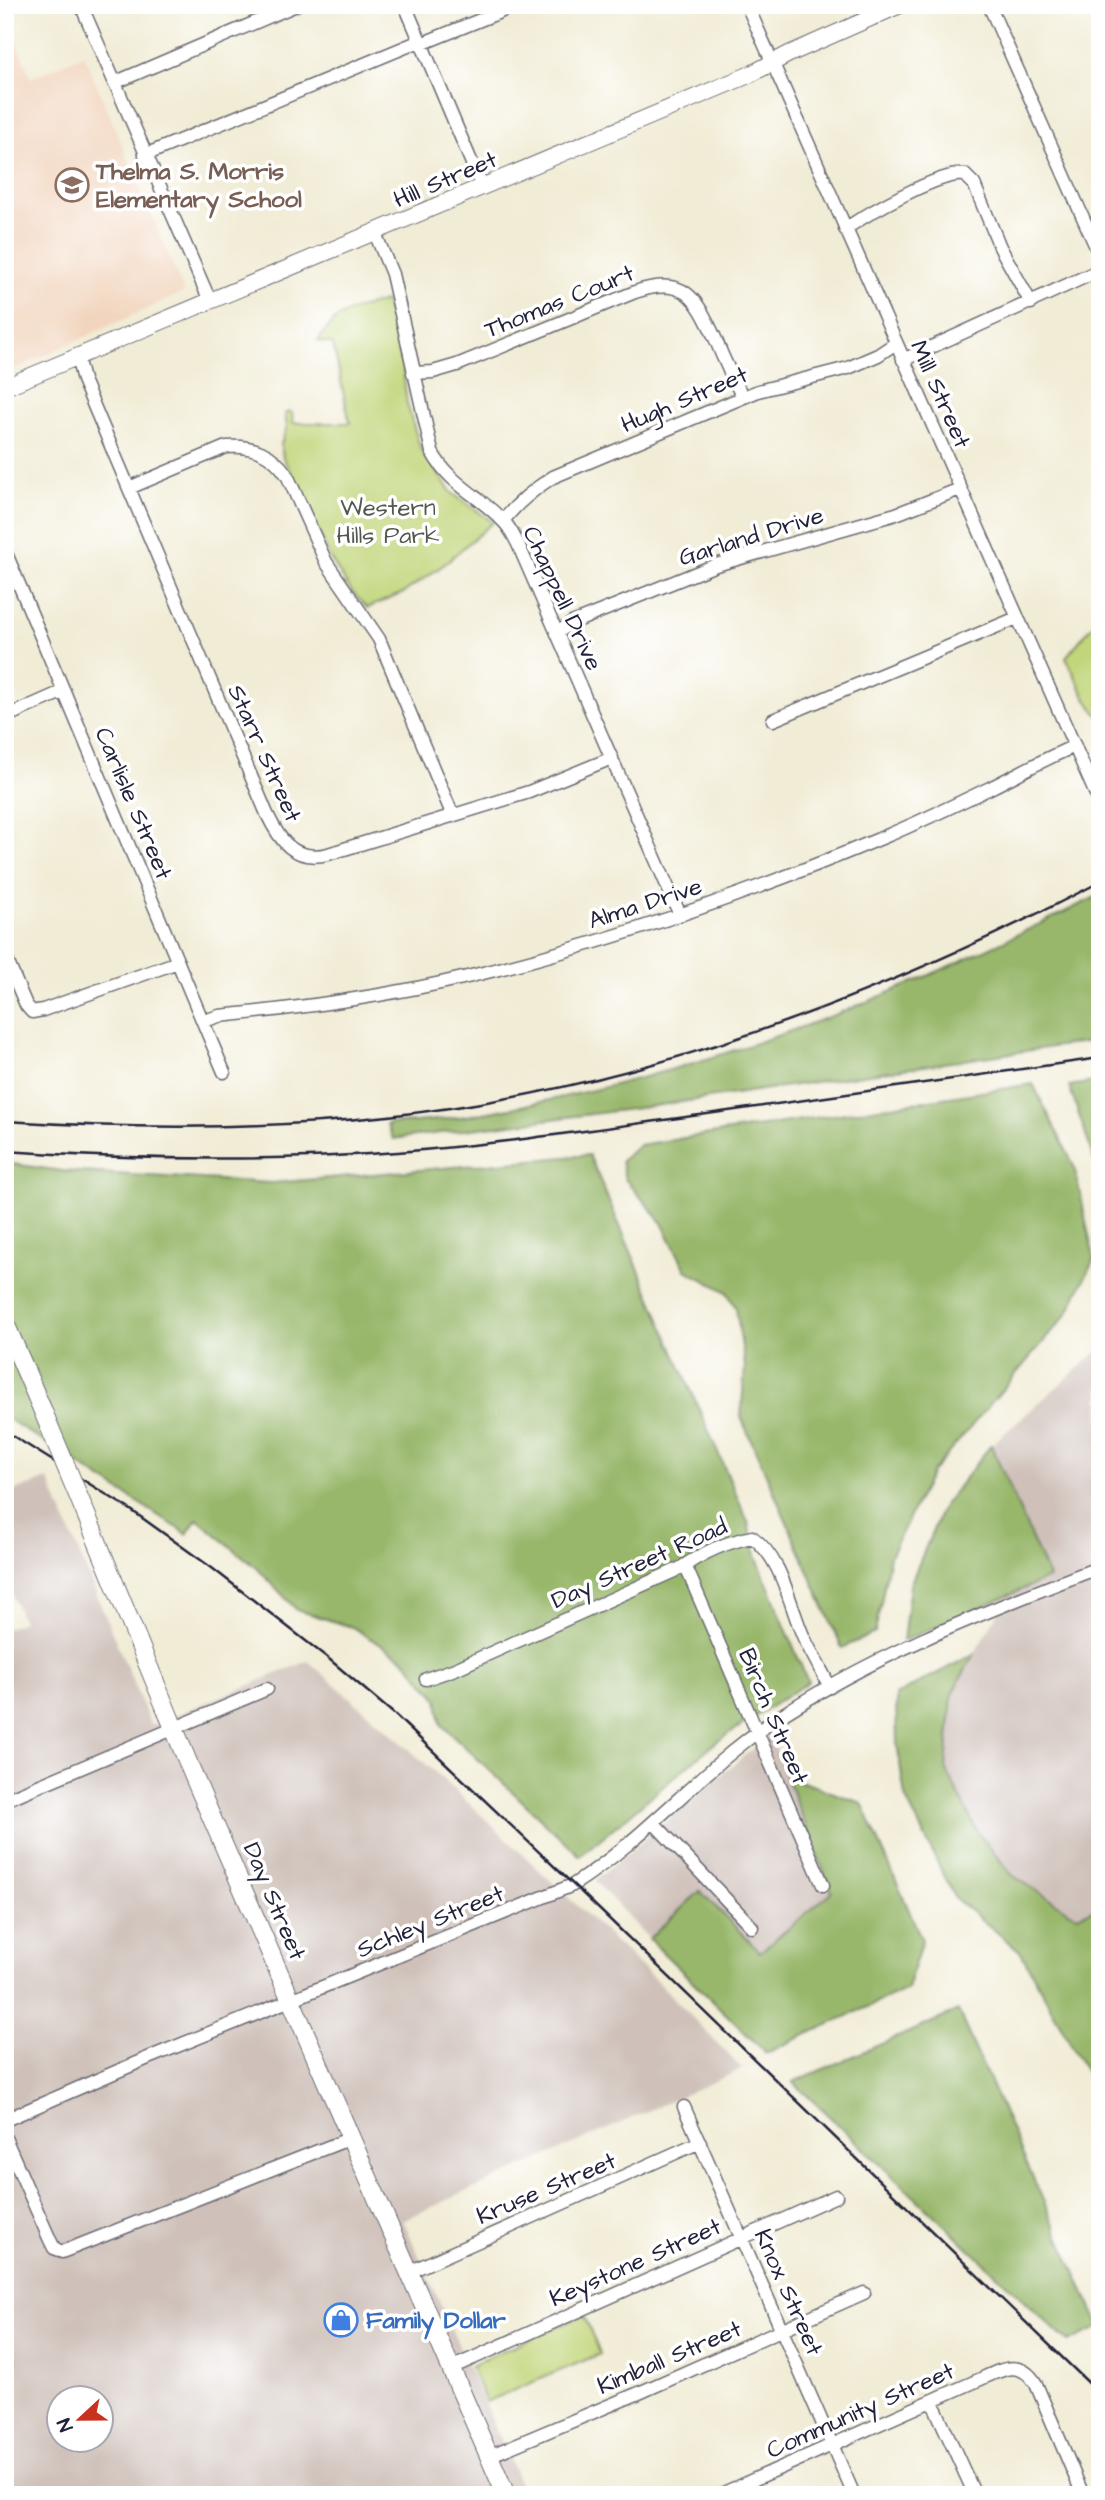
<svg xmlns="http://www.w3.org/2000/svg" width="1105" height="2500" viewBox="0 0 1105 2500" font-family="'Architects Daughter',sans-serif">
<rect width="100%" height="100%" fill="#fff"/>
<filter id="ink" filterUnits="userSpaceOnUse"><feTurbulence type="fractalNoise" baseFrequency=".0143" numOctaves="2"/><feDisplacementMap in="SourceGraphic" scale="14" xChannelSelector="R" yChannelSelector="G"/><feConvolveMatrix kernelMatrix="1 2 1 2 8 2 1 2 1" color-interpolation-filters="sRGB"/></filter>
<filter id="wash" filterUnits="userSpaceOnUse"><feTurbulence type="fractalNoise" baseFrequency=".00686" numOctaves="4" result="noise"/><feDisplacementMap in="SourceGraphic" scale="28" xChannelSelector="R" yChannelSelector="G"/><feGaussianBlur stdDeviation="1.57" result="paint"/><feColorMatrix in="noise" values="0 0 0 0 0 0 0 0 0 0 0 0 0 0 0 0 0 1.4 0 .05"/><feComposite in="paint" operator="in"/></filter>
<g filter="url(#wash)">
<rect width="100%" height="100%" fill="#f1ecd5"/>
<path fill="#f2d5be" d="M8,23L31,78L84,55L184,292L5,373V24Z"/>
<path fill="#cfc1ba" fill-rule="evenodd" d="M1100,1349V1907L1078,1916L1012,1875L978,1833L946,1769L952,1693L1008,1595L1049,1577L991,1445Z
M48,1479L151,1725L308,1661L443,1779L662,1986L742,2069L403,2220L525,2495H5V1629L23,1622L5,1577V1494ZM60,2398H102V2440H60Z
M770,1734L832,1892L760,1953L700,1891L649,1939L595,1881Z"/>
<path fill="#c1d67a" stroke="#727c5a" stroke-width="2" d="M385,301L403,370L407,404L421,450L452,493L493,522L442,566L403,593L367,608L349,588L330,558L298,485L283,458L281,444L287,427L285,414L289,411L292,413L293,423H350L333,344L318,341C338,310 351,311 385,301Z
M1100,621V718L1085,697L1066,657L1091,627Z
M584,2315L600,2354L486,2402L471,2367L490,2356Z"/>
<path fill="#98b76a" stroke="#5d6c52" stroke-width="2" d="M1100,895V1040L647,1107L393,1139L387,1124C411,1122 436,1121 461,1117C587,1096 714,1061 834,1015C925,980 1012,937 1100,895Z
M1100,1081V1176L1069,1086Z
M1033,1084L1074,1166L1094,1259L1068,1313L932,1472L890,1556L875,1633L842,1648L741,1417L745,1367L736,1308L727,1292L686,1270L661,1221L625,1179L621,1161L639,1145Z
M589,1155L748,1522L756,1556L808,1682L715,1743L580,1856L441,1724L438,1699L405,1660L352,1627L297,1610L257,1568L197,1519L187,1534L5,1417V1163L62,1171L272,1183Z
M991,1445L1049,1578L903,1641L910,1585L943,1506Z
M974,1654L952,1694L946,1769L978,1833L1012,1875L1077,1916L1100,1907V2062L1086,2072L1020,1951L955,1898L905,1797L897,1743L896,1695Z
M786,1776L862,1803L922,1940L907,1989L766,2053L649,1939L700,1891L760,1952L832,1892Z
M958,2011L1100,2327L1068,2342L793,2082Z"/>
</g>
<g filter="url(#ink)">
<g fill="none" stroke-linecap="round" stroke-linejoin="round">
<defs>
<path id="street" d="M81,5L210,301
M405,5L482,187
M747,5L1098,799
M989,5L1100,256
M421,44L517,5
M114,83L296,5
M145,155L420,41
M845,229C867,214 940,171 965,175L974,184L1000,247L1031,303
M375,233L392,274L432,452C449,484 480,496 503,521C510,527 514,537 518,544L680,915
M77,357L83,380L267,814C280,841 294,862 328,854L529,792L612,758
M903,360L1100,270
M413,373L433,372L457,365L635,292C684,275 696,297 715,338C723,358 732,378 743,397
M129,488L226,447C253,445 272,453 287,475L326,562L379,639L453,816
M503,521C517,503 534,489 553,477L758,391L848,368L878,355L896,343
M5,551L224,1072
M558,632L572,623L716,565L896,514L960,489
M5,717L64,691
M773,720L1017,618
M5,956L26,1005L32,1012L43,1010L178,962
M204,1021L219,1016C312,1007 405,994 495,970C628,936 758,890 884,837C920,822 955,805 990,788C1018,774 1046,758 1075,746
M685,1565L823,1885
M426,1679L455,1669L681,1568C702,1553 727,1542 752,1537C783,1559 789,1605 804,1638C812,1654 821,1670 830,1687
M5,1800L267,1689
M653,1822L752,1927
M684,2107L854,2495
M5,2120L148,2058L573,1885C645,1839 700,1771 770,1723C871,1655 987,1611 1100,1567
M5,2138L50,2240L54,2248L62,2252L351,2138
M409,2272L700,2142
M451,2368L836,2196
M932,2401L975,2495
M489,2456L639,2393L864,2293
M719,2495L974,2382C998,2372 1019,2356 1036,2384L1083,2495"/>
<path id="secondary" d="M5,387L751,74L789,54L900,5"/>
<path id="primary" d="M5,1323L42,1409
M88,1519L194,1777L506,2495"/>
</defs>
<use href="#street" stroke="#6a6971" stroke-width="15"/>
<use href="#secondary" stroke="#6a6971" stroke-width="18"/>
<use href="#primary" stroke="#6a6971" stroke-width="20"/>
<use href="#street" stroke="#fff" stroke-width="12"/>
<use href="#secondary" stroke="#fff" stroke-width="16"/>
<use href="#primary" stroke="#fff" stroke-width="18"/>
<path stroke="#22223b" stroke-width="2.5" d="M5,1121C133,1129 260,1130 388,1116C640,1089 876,998 1100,882
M5,1151C136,1160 267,1162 398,1152C499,1144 599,1129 700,1115C833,1096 966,1077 1100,1058
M5,1431L131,1510L212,1568L329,1659L394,1714L601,1911L1100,2394"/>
<defs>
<path id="primary-bridge" d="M42,1409L88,1519"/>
</defs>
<use href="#primary-bridge" stroke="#6a6971" stroke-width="20" stroke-linecap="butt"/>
<use href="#primary-bridge" stroke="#fff" stroke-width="18"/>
</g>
</g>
<defs>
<symbol id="school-ring" viewBox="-11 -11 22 22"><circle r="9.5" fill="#fff" stroke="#8d6e63" stroke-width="1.5"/><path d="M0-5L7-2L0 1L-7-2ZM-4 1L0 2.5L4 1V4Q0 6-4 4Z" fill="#8d6e63"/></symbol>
<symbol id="shop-ring" viewBox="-11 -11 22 22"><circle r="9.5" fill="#fff" stroke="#3f7fe0" stroke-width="1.5"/><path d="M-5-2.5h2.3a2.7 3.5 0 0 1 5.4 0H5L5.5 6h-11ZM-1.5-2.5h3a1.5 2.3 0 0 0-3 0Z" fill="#3f7fe0"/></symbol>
</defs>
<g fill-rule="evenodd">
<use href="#school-ring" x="53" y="166" width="38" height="38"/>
<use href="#shop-ring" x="322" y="2301" width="38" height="38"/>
</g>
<g text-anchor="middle" stroke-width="7" stroke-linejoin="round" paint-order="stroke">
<g font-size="24" font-weight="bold" fill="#785e54" stroke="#fff" text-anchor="start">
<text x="96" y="179">Thelma S. Morris<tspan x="96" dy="28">Elementary School</tspan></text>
</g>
<g font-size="24" fill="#22223b" stroke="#fff">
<text transform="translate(445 179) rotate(-23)" y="8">Hill Street</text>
<text transform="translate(559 301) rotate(-22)" y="8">Thomas Court</text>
<text transform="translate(941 394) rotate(66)" y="8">Mill Street</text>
<text transform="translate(684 399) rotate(-23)" y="8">Hugh Street</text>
<text transform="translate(751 536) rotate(-17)" y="8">Garland Drive</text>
<text transform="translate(563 598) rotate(65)" y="8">Chappell Drive</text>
<text transform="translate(265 753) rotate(66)" y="8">Starr Street</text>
<text transform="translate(134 803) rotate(67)" y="8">Carlisle Street</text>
<text transform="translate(645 903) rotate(-18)" y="8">Alma Drive</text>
<text transform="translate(639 1563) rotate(-24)" y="8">Day Street Road</text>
<text transform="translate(774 1716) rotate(67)" y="8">Birch Street</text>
<text transform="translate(275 1901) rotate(67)" y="8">Day Street</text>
<text transform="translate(430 1921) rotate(-22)" y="8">Schley Street</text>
<text transform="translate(546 2188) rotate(-23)" y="8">Kruse Street</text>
<text transform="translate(635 2262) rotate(-24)" y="8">Keystone Street</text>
<text transform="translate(789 2292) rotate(66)" y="8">Knox Street</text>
<text transform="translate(669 2357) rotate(-23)" y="8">Kimball Street</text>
<text transform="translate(860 2410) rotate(-24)" y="8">Community Street</text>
</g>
<g font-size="24" fill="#52584e" stroke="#fff">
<text x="388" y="515">Western<tspan x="388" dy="28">Hills Park</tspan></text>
</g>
<g font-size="24" font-weight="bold" fill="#366cbe" stroke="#fff" text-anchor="start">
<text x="366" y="2328">Family Dollar</text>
</g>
</g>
<rect width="1105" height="2500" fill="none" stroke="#fff" stroke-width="28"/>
<g transform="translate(80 2419) rotate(248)"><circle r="33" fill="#ffffff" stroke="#a7a7b1" stroke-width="2"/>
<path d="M0-5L12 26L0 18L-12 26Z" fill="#c8321e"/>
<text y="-10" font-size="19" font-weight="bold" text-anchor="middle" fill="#22223b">N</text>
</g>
</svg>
